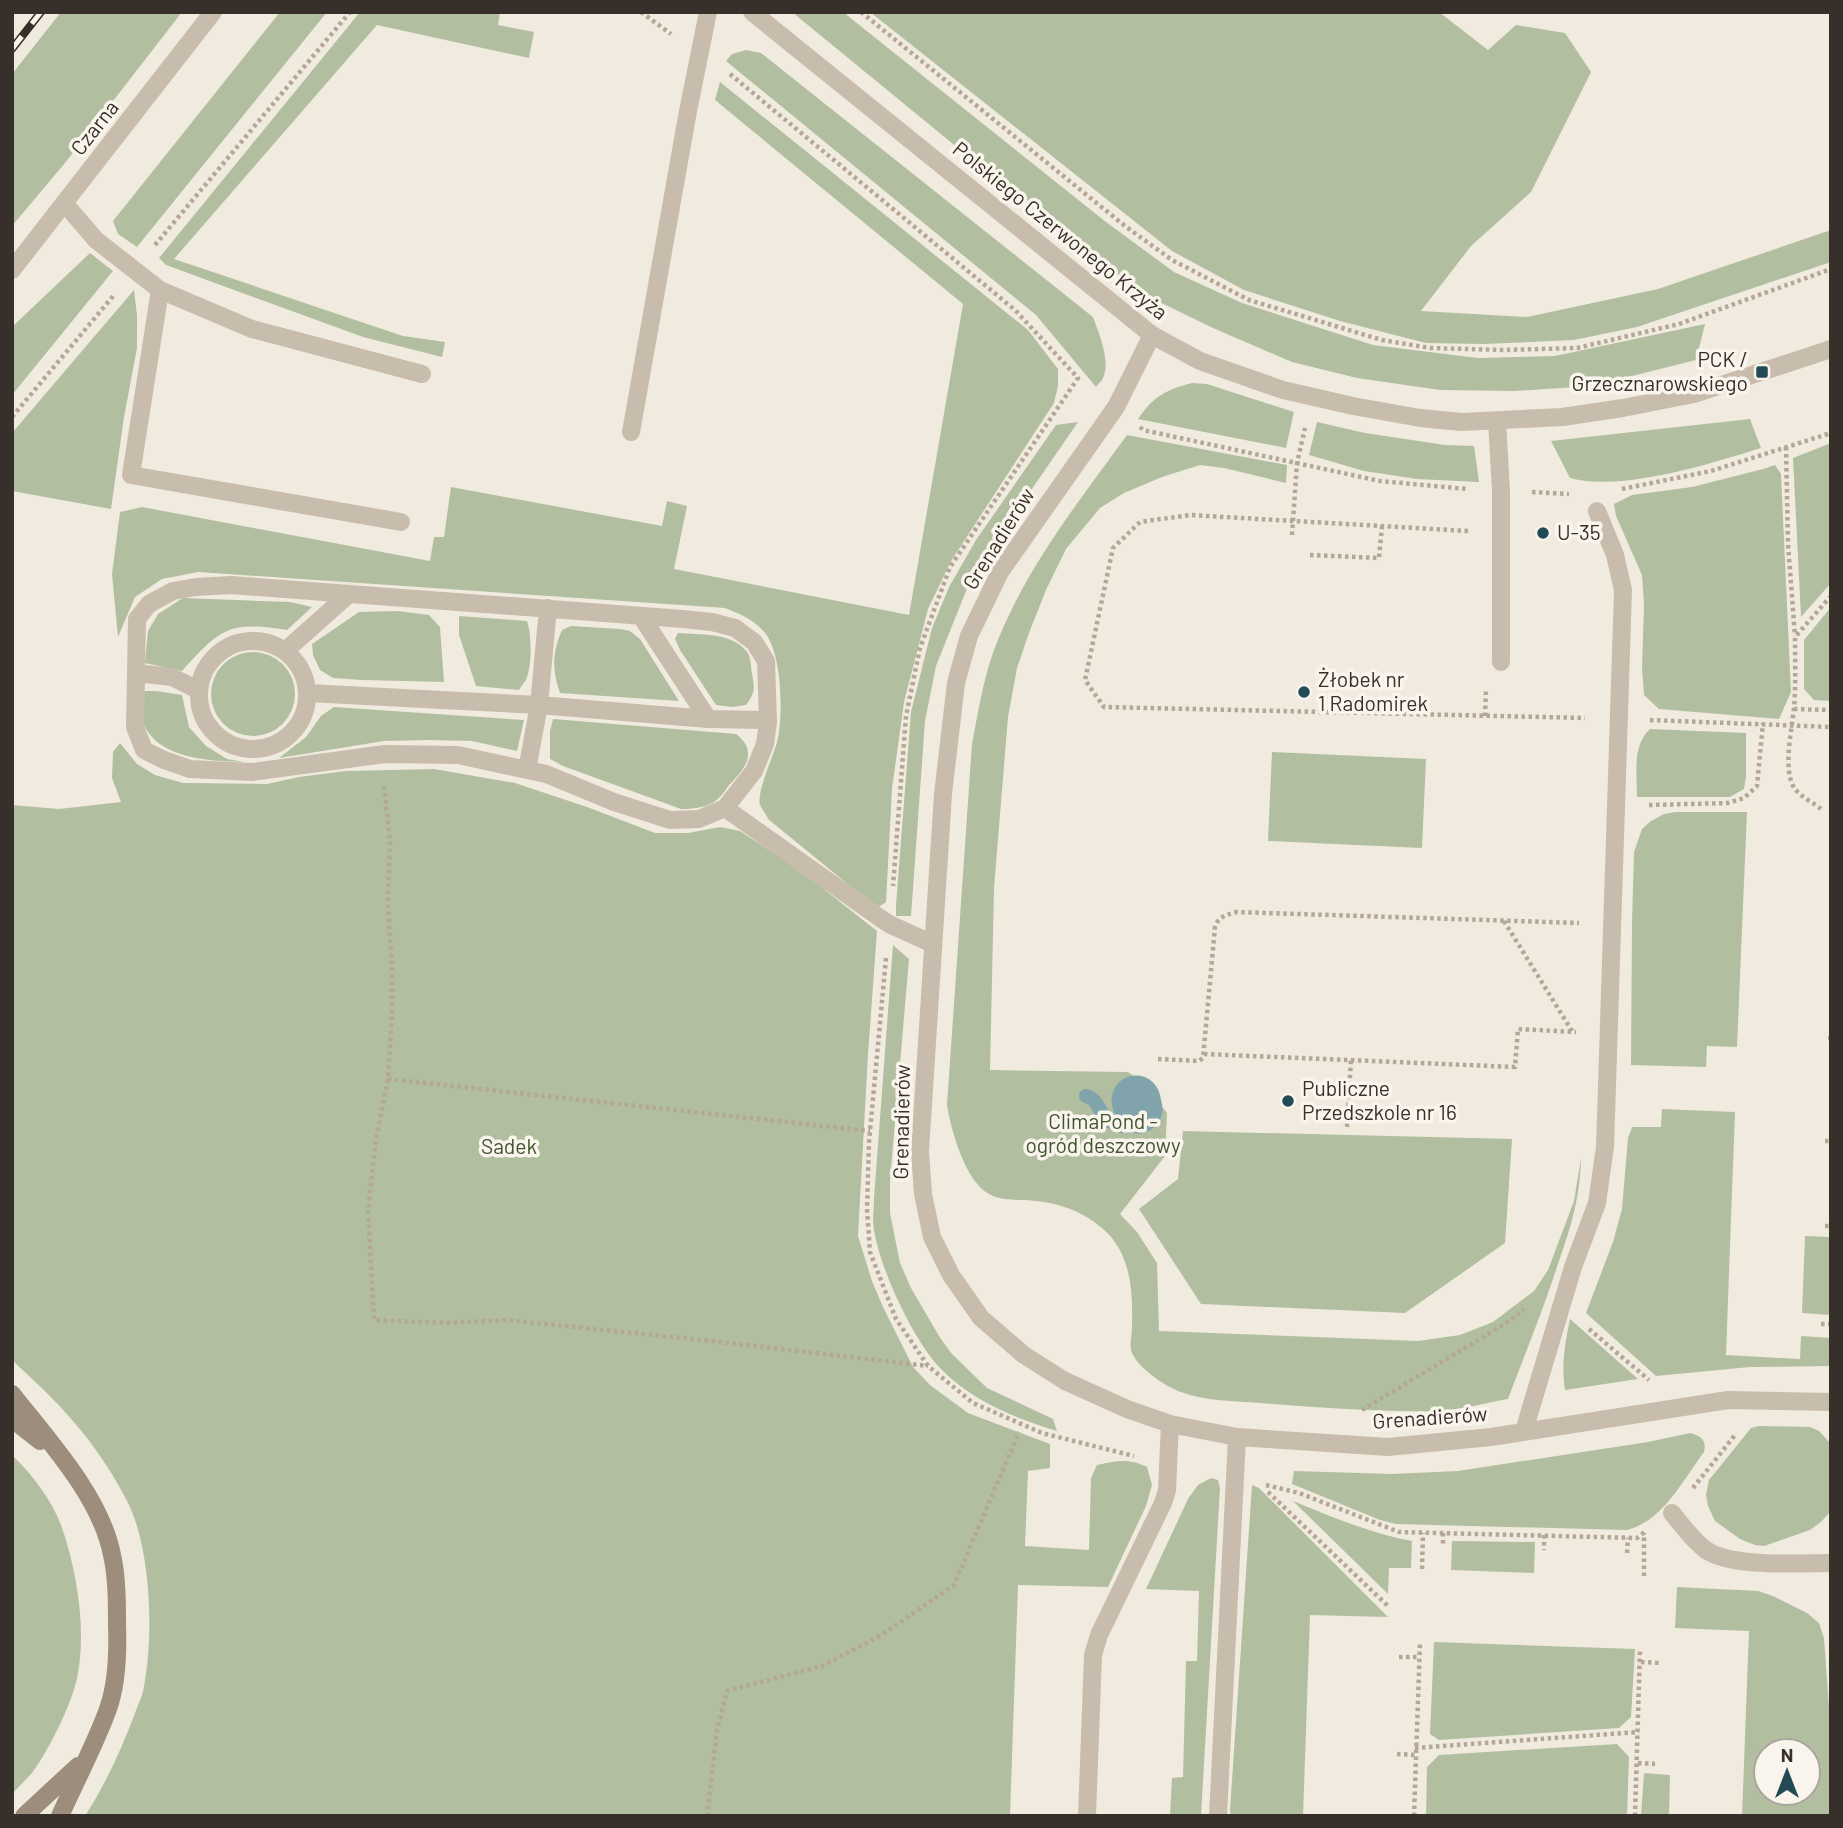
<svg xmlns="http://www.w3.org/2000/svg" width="1843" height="1828" viewBox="0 0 1843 1828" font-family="Barlow,sans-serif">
<rect width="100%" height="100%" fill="#f1ebdf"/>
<path fill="#b1bfa0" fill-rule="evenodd" d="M61,12H182L65,163L12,226V74Z
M280,12H327L137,247L118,234L113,221Z
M360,12H500L498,25L534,32L529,58L377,25L174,259L403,336L445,342L442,357L363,337L166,265L159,258Z
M792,12H843L1106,222L1174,272L1242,303L1373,345L1478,358L1555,356L1705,324L1696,360L1592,386L1515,391L1440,390L1357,378L1292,362L1213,328L1143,294L1058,230Z
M870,12H1439L1488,50L1516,25L1565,33L1591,72L1531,192L1471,246L1421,311L1527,317L1658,289L1831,230V262L1637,327L1574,340L1484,344L1426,343L1340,321L1244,290L1172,251Z
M746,50L761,53L1093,317C1099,333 1111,362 1103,378C1102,381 1098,384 1096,387L1036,315L726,61L732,54Z
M720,82L1028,330L1058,369V386L1054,403L951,561L928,609L904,702L892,789L886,902L877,908L768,819C766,814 762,809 760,805C756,791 775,754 778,738C783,712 782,654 765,633C755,620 740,614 725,608L198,572L162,579L135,597L118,637L112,574L120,512L142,507L430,561L434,537H444L451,487L662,526L667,501L687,506L674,569L909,615L963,304L715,100Z
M90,253L113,271L12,395V327Z
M134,290L137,315V348L124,417L111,509L12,491V433Z
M1192,383L1207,384L1294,412L1286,448L1138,419C1153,397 1165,390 1192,383Z
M1750,419L1761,448C1709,464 1622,492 1570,478L1551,441Z
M1078,422L972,576L936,666L925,721L911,916H896V905L911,712L932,628L949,587L976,540L1056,425Z
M1317,422L1365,433L1445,445L1474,446L1479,482L1417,479L1364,471L1309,455Z
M1127,435L1287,465L1286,483L1224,468L1200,465L1162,477L1124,493L1100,508L1066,549L1046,590L1029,633L1017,668L1008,717L994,888L990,1070L1128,1072L1145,1084L1167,1113L1165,1156L1120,1214L1137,1232L1157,1263L1159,1331L1418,1341L1460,1335L1493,1322L1534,1291L1548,1270L1574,1201L1581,1158C1580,1202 1569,1232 1555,1273C1541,1315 1524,1357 1508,1399C1486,1403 1463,1409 1440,1411C1426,1412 1412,1411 1398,1411C1351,1410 1306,1407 1260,1403C1234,1401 1205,1401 1181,1392C1166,1387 1138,1368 1132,1353C1129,1346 1132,1335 1132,1327C1133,1291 1131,1253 1103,1229C1080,1209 1055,1202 1025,1200C1013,1200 1000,1200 989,1194C965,1181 951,1130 947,1105L972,744C978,713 983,680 994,650C1024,570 1077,504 1127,435Z
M1831,443V583L1801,617L1793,458Z
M1775,465L1781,474L1791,692L1779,719L1659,709L1644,695L1642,668L1644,605L1642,575L1616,516L1614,504L1632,495L1692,487L1763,469Z
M183,598L290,602L312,607L287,630C229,621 221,628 182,671L145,663L148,631L158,614Z
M1831,607V701L1814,700L1804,689V640Z
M398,611L429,615L440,627L444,682L361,680L333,678L320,670L313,655L312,644L359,612Z
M459,616L527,621C532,635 532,666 526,680C524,683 521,686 519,690L476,686L459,635Z
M571,626L620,629L630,631L640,639L679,701L560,693C552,670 552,653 562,630Z
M678,633C699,635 733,632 747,652C751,657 751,667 752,674C755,689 755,693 746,705L732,707L716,705L680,650L675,639Z
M211 694a42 42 0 1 1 84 0a42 42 0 1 1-84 0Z
M139,691H156L182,695L189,727L206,746L227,759L244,762C208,761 148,759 140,712C138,706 139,698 139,691Z
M334,707L524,720L517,751L472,741L429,740L384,741L279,758L306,737L321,716Z
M553,719L736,734C759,752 745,769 729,785C725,791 720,798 714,802C704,808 692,809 681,809L563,766L550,759V731Z
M1650,729L1746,733V777L1744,789L1730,797H1637C1637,774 1632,745 1650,729Z
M120,743L137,764L155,775L183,783L267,784L299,777L346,771L434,769L515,783L587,807L655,833H688L720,827L740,831L802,872L877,931L868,1054L858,1236L872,1281L883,1307L913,1367L930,1385L968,1413L1050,1444V1468L1028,1471L1025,1546L1089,1550L1091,1478L1097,1465C1116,1461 1128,1458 1147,1467L1152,1485L1146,1506L1108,1587L1018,1585L1010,1816H85C105,1785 121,1750 134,1716C137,1706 143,1696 144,1686C154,1635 151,1545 126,1499C110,1468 89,1438 65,1412C49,1394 30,1377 12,1360V805L59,809L121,802L112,778L113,752Z
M1272,752L1426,759L1422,848L1268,841Z
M1675,812H1747L1737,1047L1707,1046L1706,1067L1631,1065L1632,923L1634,852L1642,829L1651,821L1664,814Z
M893,945L909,959L890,1181V1213L900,1263L911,1288L939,1336L951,1353L987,1388L1053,1419L1057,1431C1019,1420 973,1401 944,1372C915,1345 880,1269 874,1230C872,1220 874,1208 874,1198Z
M1662,1109L1735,1112L1726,1355L1800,1359L1801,1336L1831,1338V1366L1750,1367L1656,1376L1586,1313L1613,1242L1622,1209L1628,1138L1632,1127H1661Z
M1183,1131L1512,1139L1505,1243L1405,1313L1201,1304L1139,1209L1178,1179Z
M1805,1236L1831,1237V1315L1802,1313Z
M1570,1319L1638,1379L1565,1390C1561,1365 1565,1344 1570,1319Z
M1759,1426L1810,1427L1819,1431L1831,1444V1511L1821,1522L1810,1530L1764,1546L1755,1545L1740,1539L1715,1521L1708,1506L1706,1495L1709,1480L1751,1428Z
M1690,1433C1701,1436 1707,1440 1704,1452C1683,1480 1663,1521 1627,1530L1396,1524L1380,1520L1292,1484L1294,1471L1392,1474L1458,1471L1648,1442Z
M12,1455C32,1474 51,1499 61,1525C77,1570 87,1631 77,1678C72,1704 47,1754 31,1774C25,1781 18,1787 12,1794Z
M1211,1478L1218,1480L1220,1488L1201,1816H1170L1172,1778L1183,1777L1186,1661H1197L1199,1591L1146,1589L1188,1499L1198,1485Z
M1252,1485L1259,1488L1388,1617L1310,1615L1303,1816H1231L1230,1810Z
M1293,1501C1332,1517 1370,1533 1412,1541L1411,1568H1389L1388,1594Z
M1452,1541L1535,1542L1534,1573L1451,1570Z
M1677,1587L1758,1591L1773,1596L1807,1613L1819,1623L1824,1638L1831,1734V1816H1742L1749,1631L1675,1628ZM1766,1751H1808V1793H1766Z
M1434,1642L1635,1649L1631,1717L1619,1728L1439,1740L1430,1734Z
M1617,1744L1629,1757L1627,1816H1426L1427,1767L1439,1755Z
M1644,1773L1670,1775L1669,1816H1641Z"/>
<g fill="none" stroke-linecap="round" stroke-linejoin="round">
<path stroke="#81a4ac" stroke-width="14" d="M1086,1096C1103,1100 1095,1120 1122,1126"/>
<path stroke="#81a4ac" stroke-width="49" d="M1136,1100L1138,1109"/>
<path stroke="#b4a796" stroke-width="4.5" stroke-dasharray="3.5 3.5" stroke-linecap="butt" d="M641,12L671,34
M861,12L1125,226L1172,260L1249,300L1382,340L1430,348L1503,350L1577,348L1679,324L1831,269
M730,74L1015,310L1078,378L950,567L920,648L906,716L893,886
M155,245L350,12
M12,417L114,295
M1140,427L1143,430L1380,481L1467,489
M1786,447L1788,544L1795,636
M1622,489L1711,471L1831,433
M1532,492L1569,494
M1468,531L1190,515L1140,522L1113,548L1085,680L1104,707L1585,718
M1292,535L1297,463L1305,428
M1310,555L1379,558L1382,526
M1794,709L1831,710
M1485,716L1486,689
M1650,720L1831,727
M384,786L390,842L388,905L392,967V1013L388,1079L376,1139L368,1211L374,1320L445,1323L507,1320L711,1341L928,1366
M1649,805L1728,803L1744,798L1757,786L1763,723
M1821,809C1814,803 1801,797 1795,789C1782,771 1792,729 1794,708C1796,684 1795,660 1795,637L1831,596
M1504,921L1572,1031
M886,958L869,1142L867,1209L870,1252L896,1319L928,1366L973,1403L1042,1433L1134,1456
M1828,1038H1831
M1204,1054L1515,1067L1518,1029L1576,1032
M1158,1059L1199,1061L1203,1058L1215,927C1218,917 1226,915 1236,912L1579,923
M388,1079L870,1131
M1347,1127L1351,1059
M1825,1141H1831
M1825,1226H1831
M1821,1324H1831
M1589,1329L1649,1380
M1362,1410L1511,1320L1524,1309
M1266,1485L1299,1493L1399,1532L1637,1538L1646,1531
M1693,1488L1735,1435
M1268,1492L1388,1606
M1443,1533V1547
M1544,1535V1550
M1627,1553L1628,1538
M1422,1569L1423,1533
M1644,1576V1533
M1399,1657H1418
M1641,1662L1661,1663
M1415,1748L1639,1732
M1397,1754L1416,1755
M1638,1763L1655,1764
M707,1816L717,1730L727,1691L822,1666L880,1636L954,1585L1019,1432
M1414,1816L1420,1642
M1635,1816L1640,1649"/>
<path stroke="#c8bdac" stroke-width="18" d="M65,204L96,240L160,290L252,329L422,374
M160,290L131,475L401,522
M1497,421L1501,490V662
M631,432L688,111L708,12
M231,585L683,619L712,622L735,628L754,642L766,661L768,723L765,744L754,771L725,808L699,819L670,820L614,802L546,774L458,755L385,754L252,772L190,769L164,760L144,750L135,727L137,619L149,604L173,591L196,587Z
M641,616L708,719
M199 695a54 54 0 1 1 108 0a54 54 0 1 1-108 0Z
M285,651L349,594
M136,673L172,677L198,690
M308,693L539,705L708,719L768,720
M527,770L539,705L548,608
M725,808L880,918L889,924L933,944
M1087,1816L1093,1655L1099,1635L1163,1503L1167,1490L1170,1424"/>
<path stroke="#c8bdac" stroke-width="18" d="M1152,335L1116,407L1000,572L969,636L956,683L943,794L920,1151L923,1194L932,1237L951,1275L981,1318L1024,1355L1065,1381L1127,1409L1170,1424L1237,1437L1388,1447L1491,1437L1728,1400L1831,1402
M1524,1431L1573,1267L1597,1203L1605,1147L1623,590L1615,555L1597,511
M1672,1513C1682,1525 1693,1541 1706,1550C1733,1568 1797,1563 1831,1563
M1218,1816L1237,1437"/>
<path stroke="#c8bdac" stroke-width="18" d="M752,12L1152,335L1200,361L1283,390L1353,406L1420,418L1461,422L1562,417L1623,408L1694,394L1831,349
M12,270L213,12"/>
<path stroke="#9c8d7d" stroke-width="18" d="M12,1394C48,1440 101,1497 112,1555C117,1577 117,1602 117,1624C118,1651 117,1684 108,1709C95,1745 76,1780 60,1816
M12,1419L40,1441
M24,1816L78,1766"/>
<defs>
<path id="rail" d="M12,49L41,12"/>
</defs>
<use href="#rail" stroke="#37302a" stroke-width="8"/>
<use href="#rail" stroke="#f9f4ec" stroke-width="5" stroke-dasharray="16" stroke-linecap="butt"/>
</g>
<g fill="#234b55" stroke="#f9f4ec" stroke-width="2.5">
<rect x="1755" y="365" width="14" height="14" rx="3.5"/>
<circle cx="1543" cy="533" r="7"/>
<circle cx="1304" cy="692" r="7"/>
<circle cx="1288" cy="1101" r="7"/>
</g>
<g text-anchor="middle" stroke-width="7" stroke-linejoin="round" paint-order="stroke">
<g font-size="21" fill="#37302a" stroke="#f9f4ec">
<text transform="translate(95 128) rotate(-52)" y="7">Czarna</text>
<text transform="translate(1060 231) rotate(39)" y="7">Polskiego Czerwonego Krzyża</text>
<text transform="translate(999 539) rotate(-58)" y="7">Grenadierów</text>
<text transform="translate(902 1122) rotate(-89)" y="7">Grenadierów</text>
<text transform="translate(1430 1418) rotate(-4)" y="7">Grenadierów</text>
</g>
<g font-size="21" fill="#37302a" stroke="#f9f4ec" text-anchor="start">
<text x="1748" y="367" text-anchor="end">PCK /<tspan x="1748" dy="24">Grzecznarowskiego</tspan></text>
<text x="1557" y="540">U-35</text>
<text x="1318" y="687">Żłobek nr<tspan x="1318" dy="24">1 Radomirek</tspan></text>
<text x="1302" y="1096">Publiczne<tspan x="1302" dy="24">Przedszkole nr 16</tspan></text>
</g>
<g font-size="21" fill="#425330" stroke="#f9f4ec">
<text x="1103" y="1129">ClimaPond -<tspan x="1103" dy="24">ogród deszczowy</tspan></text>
<text x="509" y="1154">Sadek</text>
</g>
</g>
<rect width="1843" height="1828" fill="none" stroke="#37302a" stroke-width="28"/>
<g transform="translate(1787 1772)"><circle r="33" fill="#f9f4ec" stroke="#aba69e" stroke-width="2"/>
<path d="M0-5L12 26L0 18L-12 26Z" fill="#234b55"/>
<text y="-10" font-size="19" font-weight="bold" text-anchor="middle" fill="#37302a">N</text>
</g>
</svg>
